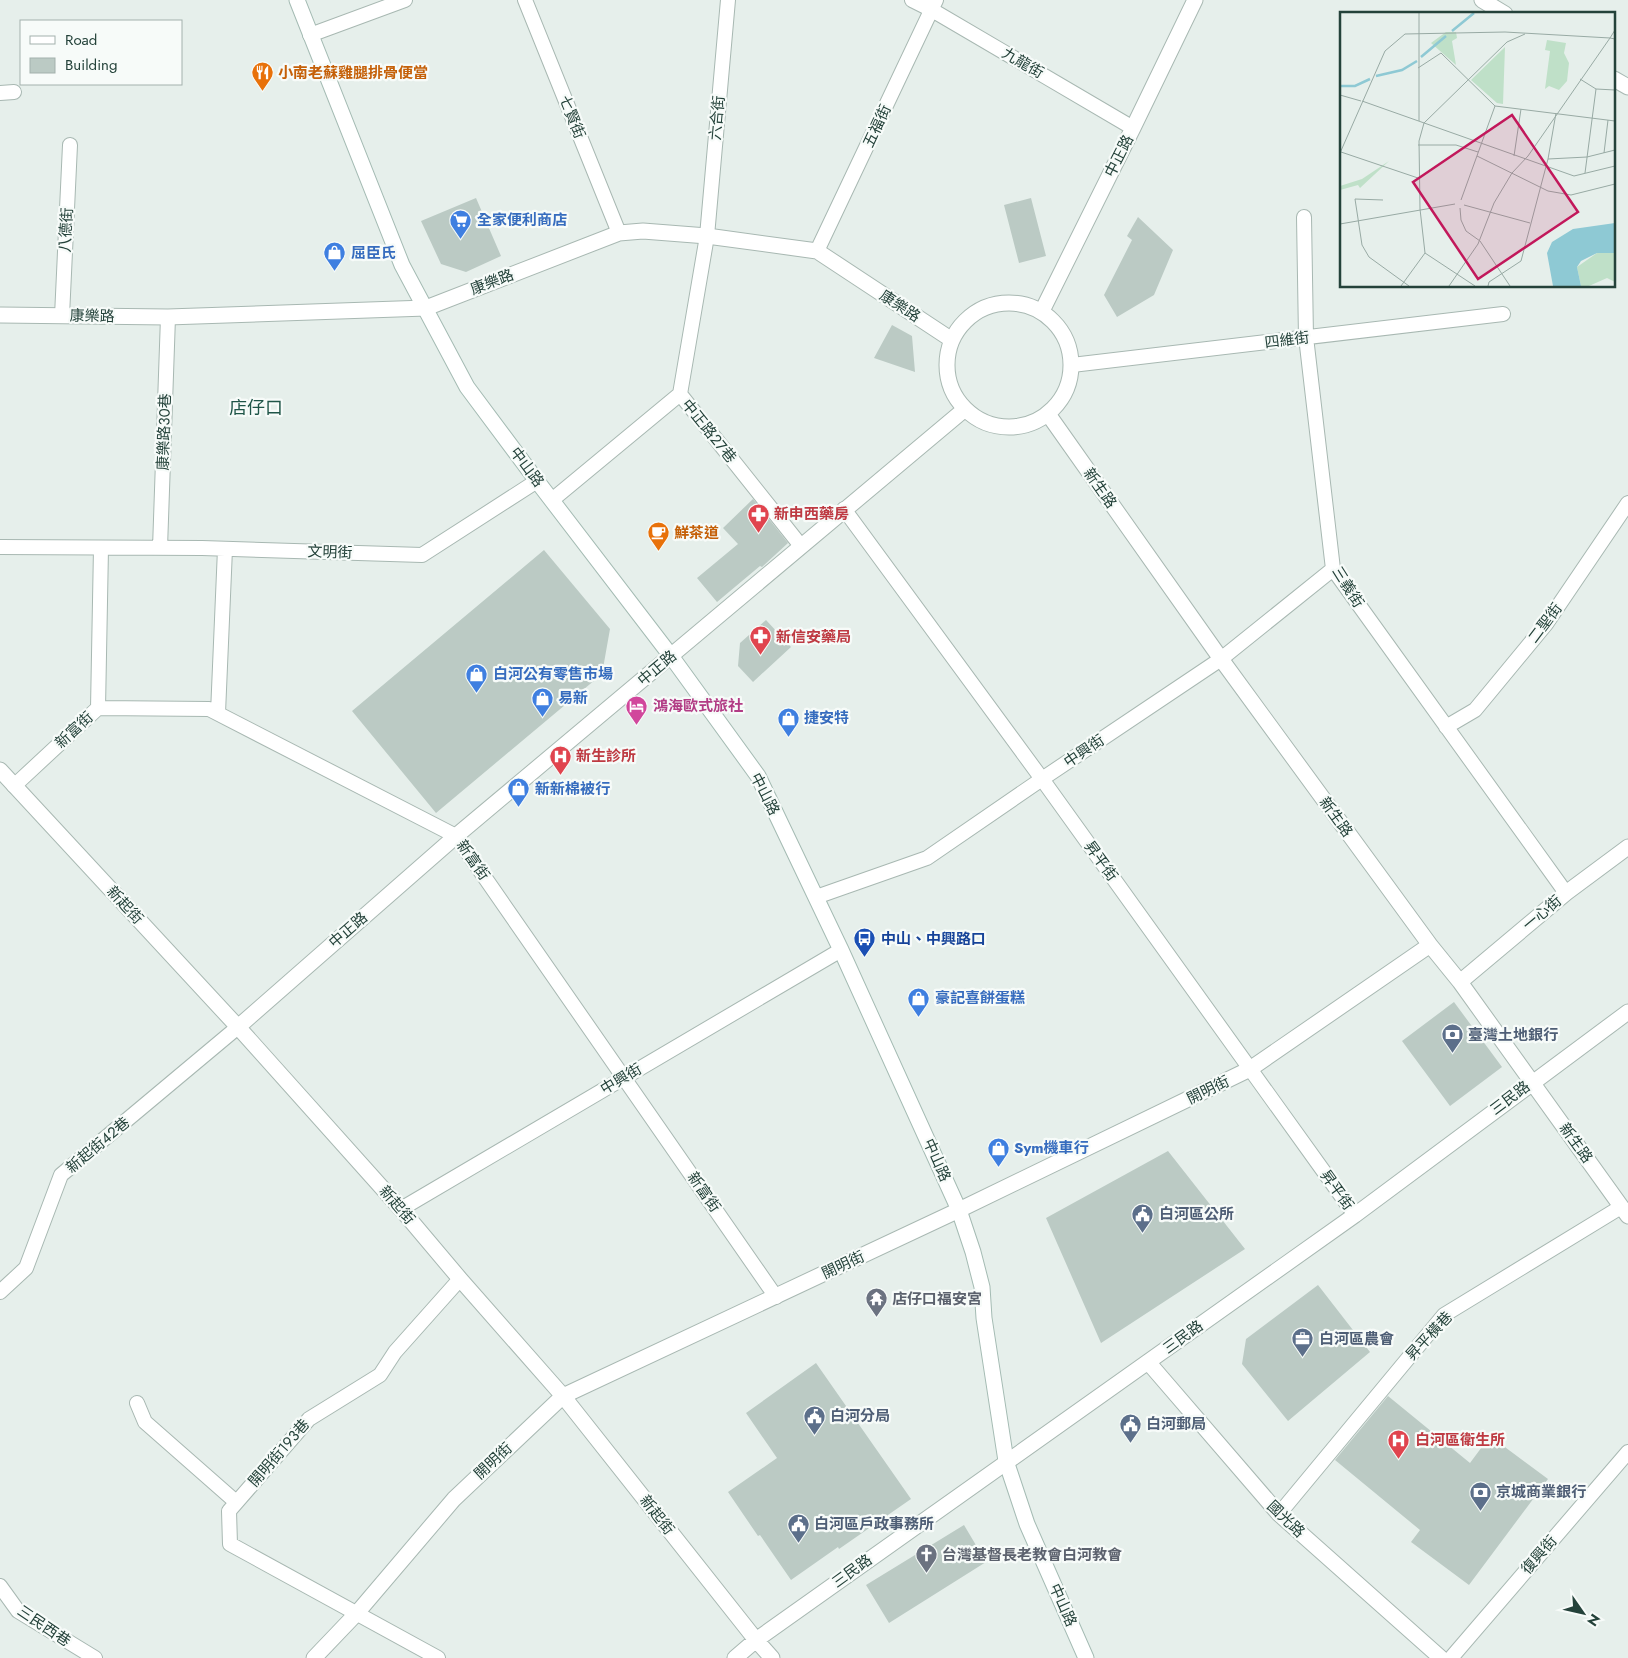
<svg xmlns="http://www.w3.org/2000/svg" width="1628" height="1658" viewBox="0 0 1628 1658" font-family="Jost,'Noto Sans TC',sans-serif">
<rect width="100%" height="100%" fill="#e6efeb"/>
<path fill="#bbcac4" d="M476,198L501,256L466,272L441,264L421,221Z
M1031,198L1046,256L1019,263L1004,205Z
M1138,217L1173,250L1154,295L1117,317L1104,295L1132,240L1127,236Z
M892,325L912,336L915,372L874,358Z
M753,499L788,543L762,567L760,566L717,602L697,578L738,544L723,528Z
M544,550L610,629L602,674L436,813L352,711Z
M766,620L791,647L753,682L738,666L740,643Z
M1454,1002L1502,1067L1450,1106L1402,1041Z
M1168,1151L1245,1249L1101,1343L1046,1218Z
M1318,1285L1370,1352L1288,1421L1242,1364L1246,1339Z
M816,1363L911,1499L839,1549L838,1547L791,1580L760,1535L758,1536L728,1492L777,1458L746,1413Z
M1388,1396L1470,1463L1490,1436L1548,1479L1469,1585L1411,1542L1420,1530L1335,1460Z
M964,1525L986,1562L889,1623L866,1585Z"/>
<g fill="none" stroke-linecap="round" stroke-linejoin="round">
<defs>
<path id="lane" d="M525,0L619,233
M728,0L707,236L680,394L801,546
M912,0L932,10L1133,128
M310,35L405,0
M0,93L14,92
M1304,217L1306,337L1333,569L1566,893
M817,251L936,0
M62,316L70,145
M1072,365L1503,314
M552,500L680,394
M844,509L1042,779L1355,1215
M0,547L202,548L422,555L537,481
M160,548L168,317
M98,708L101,548
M218,713L225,549
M1446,727L1475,710L1546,624L1628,503
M14,786L98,708L209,709L456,836L776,1297
M816,897L927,858L1042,779L1221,659L1333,569
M401,1209L841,950
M0,1292L26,1268L61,1175L238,1027
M137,1403L145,1422L236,1502
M1279,1514L1444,1315L1621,1207
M0,1586L18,1611L95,1658
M438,1658L230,1544L229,1511L309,1419L380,1375L395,1352L460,1279
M1451,1658L1628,1452"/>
<path id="street" d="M1482,0L1505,14
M1614,79L1628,87
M947 365a62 62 0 1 1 124 0a62 62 0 1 1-124 0Z
M1042,311L1133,128L1195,0
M0,315L168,317L426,308L619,233L643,231L707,236L817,251L952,340
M1048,414L1221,659L1430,945L1460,982L1628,1216
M0,770L238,1027L401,1209L460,1279L563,1396L756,1640L772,1658
M1460,982L1566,893L1628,847
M238,1027L456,836L965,409
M1148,1362L1279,1514L1441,1658
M314,1658L357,1613L454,1499L563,1396L959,1210L1250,1069L1430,945
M735,1658L756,1640L1355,1215L1628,1012"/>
<path id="secondary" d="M297,0L402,265L467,387L537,481L671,656L758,776L841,950L959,1210L973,1252L982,1287L984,1318L1006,1461L1027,1524L1086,1658"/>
</defs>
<use href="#lane" stroke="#a8b8b2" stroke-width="16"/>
<use href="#street" stroke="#a8b8b2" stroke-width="17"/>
<use href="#secondary" stroke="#a4bbb3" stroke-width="17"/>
<use href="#lane" stroke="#fff" stroke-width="14"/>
<use href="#street" stroke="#fff" stroke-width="15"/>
<use href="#secondary" stroke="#fff" stroke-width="15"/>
</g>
<defs>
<symbol id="restaurant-pin" viewBox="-11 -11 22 30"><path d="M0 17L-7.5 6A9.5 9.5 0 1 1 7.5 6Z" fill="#e8710a" stroke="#f7fbf9"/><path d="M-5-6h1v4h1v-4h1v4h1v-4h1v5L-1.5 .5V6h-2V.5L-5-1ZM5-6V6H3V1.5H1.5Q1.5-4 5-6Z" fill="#fff"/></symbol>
<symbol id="supermarket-pin" viewBox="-11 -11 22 30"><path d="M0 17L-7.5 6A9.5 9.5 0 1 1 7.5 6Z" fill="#3f7fe0" stroke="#f7fbf9"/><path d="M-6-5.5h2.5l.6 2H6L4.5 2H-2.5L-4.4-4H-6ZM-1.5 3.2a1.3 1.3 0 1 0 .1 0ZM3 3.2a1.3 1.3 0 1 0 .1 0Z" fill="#fff"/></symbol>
<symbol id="shop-pin" viewBox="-11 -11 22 30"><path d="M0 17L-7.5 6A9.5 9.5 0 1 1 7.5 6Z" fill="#3f7fe0" stroke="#f7fbf9"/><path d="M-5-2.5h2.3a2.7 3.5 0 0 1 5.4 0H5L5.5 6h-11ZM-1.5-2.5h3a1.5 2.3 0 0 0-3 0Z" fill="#fff"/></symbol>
<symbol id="pharmacy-pin" viewBox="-11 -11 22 30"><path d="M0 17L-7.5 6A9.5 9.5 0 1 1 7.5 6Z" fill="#e0444e" stroke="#f7fbf9"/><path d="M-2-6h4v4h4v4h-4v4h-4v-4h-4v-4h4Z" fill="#fff"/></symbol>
<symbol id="cafe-pin" viewBox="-11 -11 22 30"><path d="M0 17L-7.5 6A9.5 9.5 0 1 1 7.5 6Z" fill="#e8710a" stroke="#f7fbf9"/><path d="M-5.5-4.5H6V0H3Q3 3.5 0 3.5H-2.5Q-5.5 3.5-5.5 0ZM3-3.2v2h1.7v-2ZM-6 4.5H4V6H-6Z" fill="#fff"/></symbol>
<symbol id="hotel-pin" viewBox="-11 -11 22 30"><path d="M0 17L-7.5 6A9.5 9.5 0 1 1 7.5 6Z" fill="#d1479c" stroke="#f7fbf9"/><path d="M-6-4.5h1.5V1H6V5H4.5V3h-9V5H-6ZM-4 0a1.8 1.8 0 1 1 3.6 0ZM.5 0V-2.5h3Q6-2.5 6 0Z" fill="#fff"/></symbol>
<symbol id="hospital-pin" viewBox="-11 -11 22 30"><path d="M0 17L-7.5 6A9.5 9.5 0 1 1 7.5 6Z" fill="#e0444e" stroke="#f7fbf9"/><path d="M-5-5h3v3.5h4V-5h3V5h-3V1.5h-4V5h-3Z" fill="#fff"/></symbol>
<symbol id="bus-pin" viewBox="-11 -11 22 30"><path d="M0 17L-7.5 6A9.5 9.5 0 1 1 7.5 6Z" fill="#1a4fb4" stroke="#f7fbf9"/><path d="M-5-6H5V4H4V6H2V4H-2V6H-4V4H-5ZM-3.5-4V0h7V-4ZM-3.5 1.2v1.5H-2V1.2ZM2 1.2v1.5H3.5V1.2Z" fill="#fff"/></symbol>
<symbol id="bank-pin" viewBox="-11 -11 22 30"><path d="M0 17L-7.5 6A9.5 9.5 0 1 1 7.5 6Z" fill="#5c6f8a" stroke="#f7fbf9"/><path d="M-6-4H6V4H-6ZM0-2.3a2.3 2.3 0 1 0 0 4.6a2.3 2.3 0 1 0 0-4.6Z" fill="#fff"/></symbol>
<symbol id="civic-pin" viewBox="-11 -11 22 30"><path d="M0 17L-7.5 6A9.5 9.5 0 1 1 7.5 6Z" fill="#5c6f8a" stroke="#f7fbf9"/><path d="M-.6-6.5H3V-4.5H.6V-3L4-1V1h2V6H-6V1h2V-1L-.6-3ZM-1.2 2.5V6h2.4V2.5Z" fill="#fff"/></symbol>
<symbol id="temple-pin" viewBox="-11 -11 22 30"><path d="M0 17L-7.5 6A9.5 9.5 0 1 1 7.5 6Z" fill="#6b7280" stroke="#f7fbf9"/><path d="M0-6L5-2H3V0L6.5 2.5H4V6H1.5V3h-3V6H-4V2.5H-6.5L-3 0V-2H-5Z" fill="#fff"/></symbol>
<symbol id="office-pin" viewBox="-11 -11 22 30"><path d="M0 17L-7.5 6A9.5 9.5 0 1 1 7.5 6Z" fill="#5c6f8a" stroke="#f7fbf9"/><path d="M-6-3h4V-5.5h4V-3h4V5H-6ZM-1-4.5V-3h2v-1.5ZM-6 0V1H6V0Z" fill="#fff"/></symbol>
<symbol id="church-pin" viewBox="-11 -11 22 30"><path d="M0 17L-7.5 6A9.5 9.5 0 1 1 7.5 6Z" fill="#6b7280" stroke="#f7fbf9"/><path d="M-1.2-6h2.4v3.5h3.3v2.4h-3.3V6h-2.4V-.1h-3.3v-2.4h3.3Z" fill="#fff"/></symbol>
</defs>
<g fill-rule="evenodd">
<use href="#restaurant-pin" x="250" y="60" width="25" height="34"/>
<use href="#supermarket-pin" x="448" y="208" width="25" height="34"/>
<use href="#shop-pin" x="322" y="240" width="25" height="34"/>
<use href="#pharmacy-pin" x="746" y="502" width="25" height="34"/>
<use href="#cafe-pin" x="646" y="520" width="25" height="34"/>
<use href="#pharmacy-pin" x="748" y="624" width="25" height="34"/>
<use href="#shop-pin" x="464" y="662" width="25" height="34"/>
<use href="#shop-pin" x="530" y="686" width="25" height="34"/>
<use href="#hotel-pin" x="624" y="694" width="25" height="34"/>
<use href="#shop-pin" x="776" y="706" width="25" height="34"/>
<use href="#hospital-pin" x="548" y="744" width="25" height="34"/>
<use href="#shop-pin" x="506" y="776" width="25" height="34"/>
<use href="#bus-pin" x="852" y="926" width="25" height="34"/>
<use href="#shop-pin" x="906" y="986" width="25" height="34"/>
<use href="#bank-pin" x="1440" y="1022" width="25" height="34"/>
<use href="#shop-pin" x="986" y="1136" width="25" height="34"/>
<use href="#civic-pin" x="1130" y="1202" width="25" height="34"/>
<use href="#temple-pin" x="864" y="1286" width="25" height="34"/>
<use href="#office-pin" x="1290" y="1326" width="25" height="34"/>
<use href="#civic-pin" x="802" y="1404" width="25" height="34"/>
<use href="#civic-pin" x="1118" y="1412" width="25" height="34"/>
<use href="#hospital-pin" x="1386" y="1428" width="25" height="34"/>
<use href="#bank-pin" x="1468" y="1480" width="25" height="34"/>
<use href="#civic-pin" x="786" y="1512" width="25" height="34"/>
<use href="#church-pin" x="914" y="1542" width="25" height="34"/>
</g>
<g text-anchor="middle" stroke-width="4.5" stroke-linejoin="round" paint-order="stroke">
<g font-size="15" fill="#24423a" stroke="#f7fbf9">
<text transform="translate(1023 63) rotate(30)" y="5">九龍街</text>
<text transform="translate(572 117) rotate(68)" y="5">七賢街</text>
<text transform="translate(717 118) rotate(-85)" y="5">六合街</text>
<text transform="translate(877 126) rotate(-65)" y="5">五福街</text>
<text transform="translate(1119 156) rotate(-63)" y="5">中正路</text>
<text transform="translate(66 230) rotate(-87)" y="5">八德街</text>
<text transform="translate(492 282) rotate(-21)" y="5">康樂路</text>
<text transform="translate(900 306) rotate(33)" y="5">康樂路</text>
<text transform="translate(92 316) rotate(1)" y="5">康樂路</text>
<text transform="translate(1287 340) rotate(-7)" y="5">四維街</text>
<text transform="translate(709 431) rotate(51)" y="5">中正路27巷</text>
<text transform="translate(164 432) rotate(-88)" y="5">康樂路30巷</text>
<text transform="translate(527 467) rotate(53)" y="5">中山路</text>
<text transform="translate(1100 488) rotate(55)" y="5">新生路</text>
<text transform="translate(330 552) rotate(2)" y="5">文明街</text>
<text transform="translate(1348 587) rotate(58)" y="5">三義街</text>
<text transform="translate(1545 623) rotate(-53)" y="5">二聖街</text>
<text transform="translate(657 668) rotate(-40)" y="5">中正路</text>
<text transform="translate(74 730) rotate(-43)" y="5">新富街</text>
<text transform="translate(1084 751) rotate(-34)" y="5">中興街</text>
<text transform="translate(765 794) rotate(63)" y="5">中山路</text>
<text transform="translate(1336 817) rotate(54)" y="5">新生路</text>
<text transform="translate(473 860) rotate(55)" y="5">新富街</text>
<text transform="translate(1101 861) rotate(54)" y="5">昇平街</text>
<text transform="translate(125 905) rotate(47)" y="5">新起街</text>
<text transform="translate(1542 913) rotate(-40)" y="5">一心街</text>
<text transform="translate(348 930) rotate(-41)" y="5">中正路</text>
<text transform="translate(621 1079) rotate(-31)" y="5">中興街</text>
<text transform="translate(1208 1090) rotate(-26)" y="5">開明街</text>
<text transform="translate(1510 1098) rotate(-37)" y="5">三民路</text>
<text transform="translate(1576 1143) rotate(54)" y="5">新生路</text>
<text transform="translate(98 1145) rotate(-40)" y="5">新起街42巷</text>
<text transform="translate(937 1160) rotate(66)" y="5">中山路</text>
<text transform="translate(1337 1190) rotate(54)" y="5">昇平街</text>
<text transform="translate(704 1192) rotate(55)" y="5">新富街</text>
<text transform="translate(397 1205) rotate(49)" y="5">新起街</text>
<text transform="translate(843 1265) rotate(-25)" y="5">開明街</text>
<text transform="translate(1429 1336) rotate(-47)" y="5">昇平橫巷</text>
<text transform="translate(1183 1337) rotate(-36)" y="5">三民路</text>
<text transform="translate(279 1453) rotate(-49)" y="5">開明街193巷</text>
<text transform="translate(493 1461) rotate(-43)" y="5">開明街</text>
<text transform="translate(657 1515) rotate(52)" y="5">新起街</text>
<text transform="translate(1286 1519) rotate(44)" y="5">國光路</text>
<text transform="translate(1539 1555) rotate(-49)" y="5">復興街</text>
<text transform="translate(852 1571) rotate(-36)" y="5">三民路</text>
<text transform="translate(1063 1605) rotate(66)" y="5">中山路</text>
<text transform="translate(44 1626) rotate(34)" y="5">三民西巷</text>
</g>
<g font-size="15" font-weight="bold" fill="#c56008" stroke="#f7fbf9" text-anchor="start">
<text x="278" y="78">小南老蘇雞腿排骨便當</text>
<text x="674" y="538">鮮茶道</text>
</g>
<g font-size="15" font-weight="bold" fill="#366cbe" stroke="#f7fbf9" text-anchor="start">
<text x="477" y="225">全家便利商店</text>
<text x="351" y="258">屈臣氏</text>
<text x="493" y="679">白河公有零售市場</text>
<text x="558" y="703">易新</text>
<text x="804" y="723">捷安特</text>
<text x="535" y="794">新新棉被行</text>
<text x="935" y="1003">豪記喜餅蛋糕</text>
<text x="1014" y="1153">Sym機車行</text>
</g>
<g font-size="15" font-weight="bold" fill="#be3a42" stroke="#f7fbf9" text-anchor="start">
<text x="774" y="519">新申西藥房</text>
<text x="776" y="642">新信安藥局</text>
<text x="576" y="761">新生診所</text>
<text x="1415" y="1445">白河區衛生所</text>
</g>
<g font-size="15" font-weight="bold" fill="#b23c85" stroke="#f7fbf9" text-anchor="start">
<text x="653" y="711">鴻海歐式旅社</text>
</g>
<g font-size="15" font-weight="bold" fill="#164399" stroke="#f7fbf9" text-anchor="start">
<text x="881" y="944">中山、中興路口</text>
</g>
<g font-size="15" font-weight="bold" fill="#4e5e75" stroke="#f7fbf9" text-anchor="start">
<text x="1468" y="1040">臺灣土地銀行</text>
<text x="1159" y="1219">白河區公所</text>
<text x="1319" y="1344">白河區農會</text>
<text x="830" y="1421">白河分局</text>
<text x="1146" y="1429">白河郵局</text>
<text x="1496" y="1497">京城商業銀行</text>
<text x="814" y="1529">白河區戶政事務所</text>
</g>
<g font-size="15" font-weight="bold" fill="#5b616d" stroke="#f7fbf9" text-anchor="start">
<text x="892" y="1304">店仔口福安宮</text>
<text x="942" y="1560">台灣基督長老教會白河教會</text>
</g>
<g font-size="18" fill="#1f5548" stroke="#f7fbf9">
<text x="256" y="414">店仔口</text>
</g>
</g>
<g transform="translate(1340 12)">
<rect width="275" height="275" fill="#e6efeb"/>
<path d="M106,20H116L117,26L112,29L116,53L91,31ZM207,28L226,31L224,41L229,51L227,69L219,78L209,74L205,77L210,39L205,38ZM165,35L163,92L157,91L131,68ZM49,149L20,176L18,173L0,178V174L22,167ZM257,241H275V270L267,266L249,274H241L237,255Z" fill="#bfe0c8"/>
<path d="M275,211V241H257L241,249L237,255L241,274H213L207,241L212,230L233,217Z" fill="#8ec9d4"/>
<path fill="none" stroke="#8ec9d4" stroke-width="2.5" d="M112,19L134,1M81,45L106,24M36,64L62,58L77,49M0,74H15L30,67"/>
<path fill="none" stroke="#98aaa4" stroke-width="1" d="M78,56L101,41L155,94L275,109M240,67L256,77L275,78M0,83L21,89M22,89L234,164L275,154M79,109V1M78,133H116L138,140M1,140L78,166M0,141L45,39L65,22L165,20L270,26L275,18M264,141L268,108M137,144L208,179L231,183L275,172M174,144L181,97M208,147L247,145L275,138M245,161L256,77M43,188L15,187L22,233L29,245L69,274M121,188L155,94M124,193L190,211M120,196L121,208L126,219L140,229L170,274M0,212L115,192M61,274L85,241M109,274L138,232L154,191L172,161L188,144L270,26L275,27M135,274L85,241L80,197L79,129L84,111L167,30L185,22M148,274L149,270L181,249L208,147L216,101"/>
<path fill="#c2185b" fill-opacity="0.15" stroke="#c2185b" stroke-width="2.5" d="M172,103L238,200L138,267L73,170Z"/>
<rect width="275" height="275" fill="none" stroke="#24423a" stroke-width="2.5"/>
</g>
<rect x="20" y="20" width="162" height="65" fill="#f7fbf9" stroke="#a3b1ad"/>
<rect x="30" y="36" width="25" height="8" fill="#ffffff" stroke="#a3b1ad"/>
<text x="65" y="45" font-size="15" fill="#24423a">Road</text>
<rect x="30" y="58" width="25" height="15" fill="#bbcac4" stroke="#a3b1ad"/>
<text x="65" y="70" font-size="15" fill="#24423a">Building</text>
<g transform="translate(1583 1613) rotate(124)" stroke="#f7fbf9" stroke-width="4" paint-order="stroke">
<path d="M0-4L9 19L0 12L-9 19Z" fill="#24423a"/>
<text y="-8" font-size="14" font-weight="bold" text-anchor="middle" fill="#24423a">N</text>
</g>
</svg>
